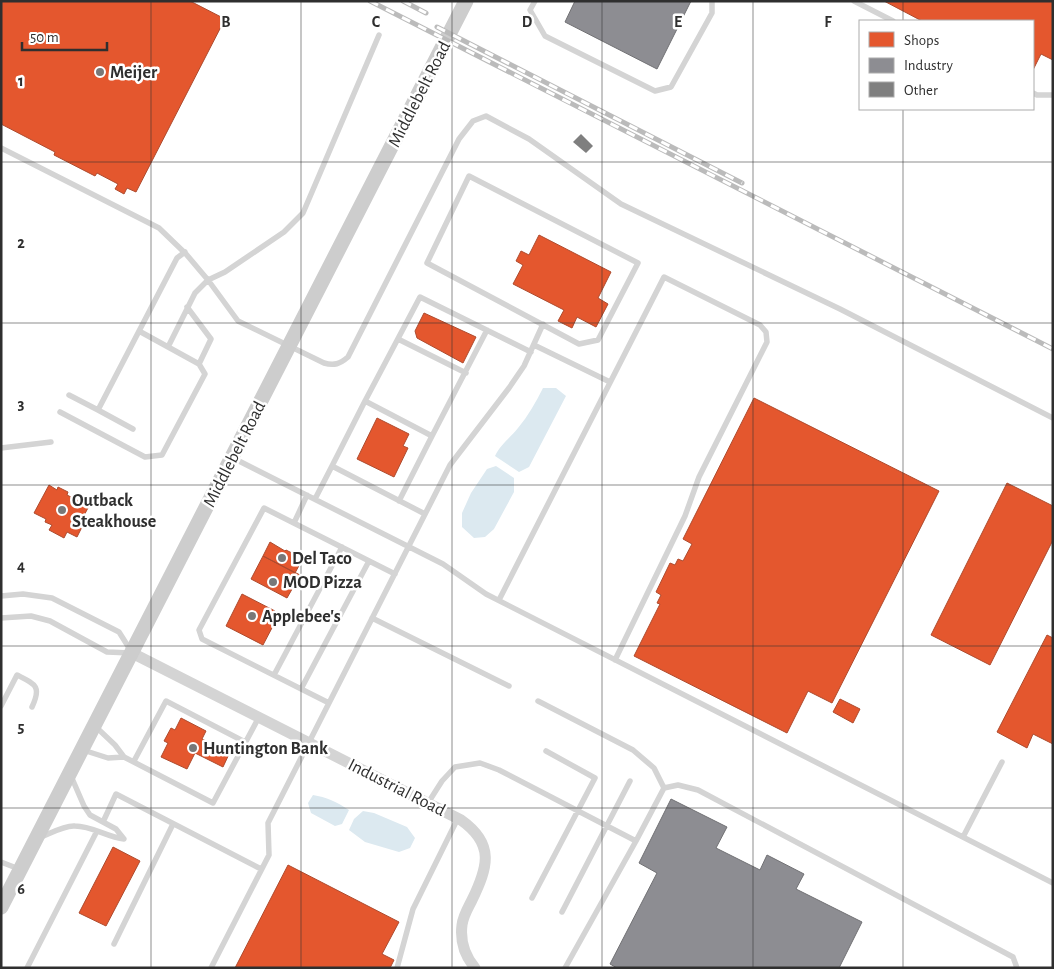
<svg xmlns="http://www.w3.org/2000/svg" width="1054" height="969" viewBox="0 0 1054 969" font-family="'Alegreya Sans',sans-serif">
<rect width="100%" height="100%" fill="#fff"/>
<path fill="#dce9f0" d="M543,388H556L566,396L529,467L519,472L495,456C501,444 510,438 518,428C528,416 536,402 543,388Z
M496,466L514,478V492L494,529L485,537L474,538L462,527V513L471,493L487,469Z
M313,795C326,797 337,802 349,810L342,824L335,826L311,813L308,803Z
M363,811L374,813L407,827L415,838L410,848L399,852L365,842L349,830L354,819Z"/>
<path fill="#e4572e" stroke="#ae4b2e" d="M1,1H190L225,19L136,192L127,188L124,194L115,189L118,184L97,173L95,176L54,155L55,152L1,124Z
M884,1H1053V60L1041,54L1033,70V21H922Z
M539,235L611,272L598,298L608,304L596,327L577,317L572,328L558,321L564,310L513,284L523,265L516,261L521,251L529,255Z
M424,313L476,337L463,363L417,338L415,331Z
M754,398L939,491L832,703L808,691L787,733L634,656L660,604L657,603L661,595L656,592L670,563L675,565L678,559L683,561L692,544L683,539Z
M377,418L409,434L403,446L408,448L394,477L357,459Z
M1007,483L1053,506V540L990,665L931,635Z
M49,485L57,490L58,487L68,492L67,495L89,506L80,523L83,525L77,537L67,532L64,538L49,530L52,525L45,522L46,519L34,513Z
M270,542L285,551L286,550L292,553L291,554L302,560L295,573L263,556Z
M263,556L300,575L287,598L251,579Z
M242,594L275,611L270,622L274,624L263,645L226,626Z
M1047,635L1053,638V744L1033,734L1027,748L997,732Z
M840,699L860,709L853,723L833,712Z
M181,718L206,731L202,739L230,752L223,767L195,753L187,769L161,757L168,743L164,741L171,728L175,730Z
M113,847L140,861L106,926L79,913Z
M288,865L399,922L382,954L394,960L390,968H235Z"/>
<path fill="#8d8d92" stroke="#717174" d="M575,1H691L657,69L565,22Z
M671,799L727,827L716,848L760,870L767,855L804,874L796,889L862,922L839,968H617L610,964L657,873L639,863Z"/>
<path fill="#7f7f7f" d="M581,134L593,146L586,153L573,142Z"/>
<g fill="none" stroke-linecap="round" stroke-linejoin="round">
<path stroke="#d4d4d4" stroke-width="5.5" d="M535,1L530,10L545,36L655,91L671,87L712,13V1
M854,1L893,21
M1033,93L1037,95H1053
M1,148L159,228L186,254L208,280L238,321L324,363C334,366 340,364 348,357L459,139L473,121L486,116L529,139L621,204L840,309L1053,418
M469,176L638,263L598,340L579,344L427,263Z
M187,307L211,339L199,364
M398,339L466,373
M534,345L610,382
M168,347L195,293L208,280L225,272L284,232L303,213L379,35
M69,395L98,410L177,258L185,252
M365,401L420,297L531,352
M98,410L133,429
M60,412L145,457L162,455L205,374L199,364L139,331
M432,436L487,330
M1,448L51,442
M233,458L443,564L486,594L1053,883
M332,466L365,401L432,436L399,501
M315,499L332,466L425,514
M294,523L307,495
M1,596L23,594L52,598L119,632L131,651
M499,600L664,277L760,325L766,332L767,342L699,477L685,516L615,660
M1,618L31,616L50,621L107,652L131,653
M372,618L509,686
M274,675L342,547
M301,689L369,561
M538,701L633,750L654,768L664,788
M329,703L202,639L199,630L264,508L395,574
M1,706L17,675C35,684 42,686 32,707
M83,750L108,758L124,757L115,745L96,727
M124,757L213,803L259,717
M134,761L166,701L245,742
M428,803L442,781L455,767L480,763L499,770L636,841L664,788L678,785L698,790L1013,957L1017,968
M103,822L116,794L261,869
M41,837C51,833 65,825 75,826C92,826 107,837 124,839L116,829L90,815L84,806L71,776
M963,837L1002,762
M1,862L19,869
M532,898L595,778L546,751
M562,912L630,781
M114,944L173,824
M27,968L97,831
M211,968L269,855L268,823L450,465L509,388L524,366L543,324
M397,968L413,909L458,818
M565,968L636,841"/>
<path stroke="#d4d4d4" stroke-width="11" d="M132,653L461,820C495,844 488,867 472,900C468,908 463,916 462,925C460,941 465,956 475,968"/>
<path stroke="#cdcdcd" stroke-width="15" d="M1,907L466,1"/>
<defs>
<path id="rail" d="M370,1L1053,349
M403,1L426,13
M437,27L742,183"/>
</defs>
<use href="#rail" stroke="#bbb" stroke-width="5"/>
<use href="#rail" stroke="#fff" stroke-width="3" stroke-dasharray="9" stroke-linecap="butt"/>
</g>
<path fill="none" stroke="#2f2f2f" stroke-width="1" stroke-opacity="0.55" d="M151,1V968M301,1V968M452,1V968M602,1V968M753,1V968M903,1V21M903,109V968M1,162H1053M1,323H1053M1,485H1053M1,646H1053M1,808H1053"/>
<g fill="#787878" stroke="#fff" stroke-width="2">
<circle cx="100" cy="72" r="5"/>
<circle cx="62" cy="510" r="5"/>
<circle cx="282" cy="558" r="5"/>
<circle cx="273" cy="582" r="5"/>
<circle cx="252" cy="616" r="5"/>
<circle cx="193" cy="748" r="5"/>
</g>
<g text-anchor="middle" stroke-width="5" stroke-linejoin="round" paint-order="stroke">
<g font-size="18" font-weight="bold" fill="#2f2f2f" stroke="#fff" text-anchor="start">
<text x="110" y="78">Meijer</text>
<text x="72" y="506">Outback<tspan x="72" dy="21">Steakhouse</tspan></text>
<text x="292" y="564">Del Taco</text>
<text x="283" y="588">MOD Pizza</text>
<text x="262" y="622">Applebee's</text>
<text x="203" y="754">Huntington Bank</text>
</g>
<g font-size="18" fill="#2f2f2f" stroke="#fff">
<text transform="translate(419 94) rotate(-63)" y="6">Middlebelt Road</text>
<text transform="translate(234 454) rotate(-63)" y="6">Middlebelt Road</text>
<text transform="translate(397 787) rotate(27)" y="6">Industrial Road</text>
</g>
</g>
<g font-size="16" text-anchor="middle" font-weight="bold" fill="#2f2f2f" stroke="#fff" stroke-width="5" stroke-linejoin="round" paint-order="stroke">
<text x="226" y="27">B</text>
<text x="376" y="27">C</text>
<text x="527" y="27">D</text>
<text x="678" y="27">E</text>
<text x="828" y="27">F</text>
<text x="21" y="86">1</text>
<text x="21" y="248">2</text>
<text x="21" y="409">3</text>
<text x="21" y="571">4</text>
<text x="21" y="732">5</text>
<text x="21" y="894">6</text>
</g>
<rect width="1054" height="969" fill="none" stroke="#2f2f2f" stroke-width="5"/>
<rect x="859" y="20" width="175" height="90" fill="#ffffff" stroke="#acacac"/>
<rect x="869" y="32" width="25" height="15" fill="#e4572e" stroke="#acacac"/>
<text x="904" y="45" font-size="15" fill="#2f2f2f">Shops</text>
<rect x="869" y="58" width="25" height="15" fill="#8d8d92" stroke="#acacac"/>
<text x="904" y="70" font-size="15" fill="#2f2f2f">Industry</text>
<rect x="869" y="82" width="25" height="15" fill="#7f7f7f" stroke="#acacac"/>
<text x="904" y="95" font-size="15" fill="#2f2f2f">Other</text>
<path d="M22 42v8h85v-8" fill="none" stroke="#2f2f2f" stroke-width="2.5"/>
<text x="30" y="42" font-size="15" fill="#2f2f2f" stroke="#ffffff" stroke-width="4" paint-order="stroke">50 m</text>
</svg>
